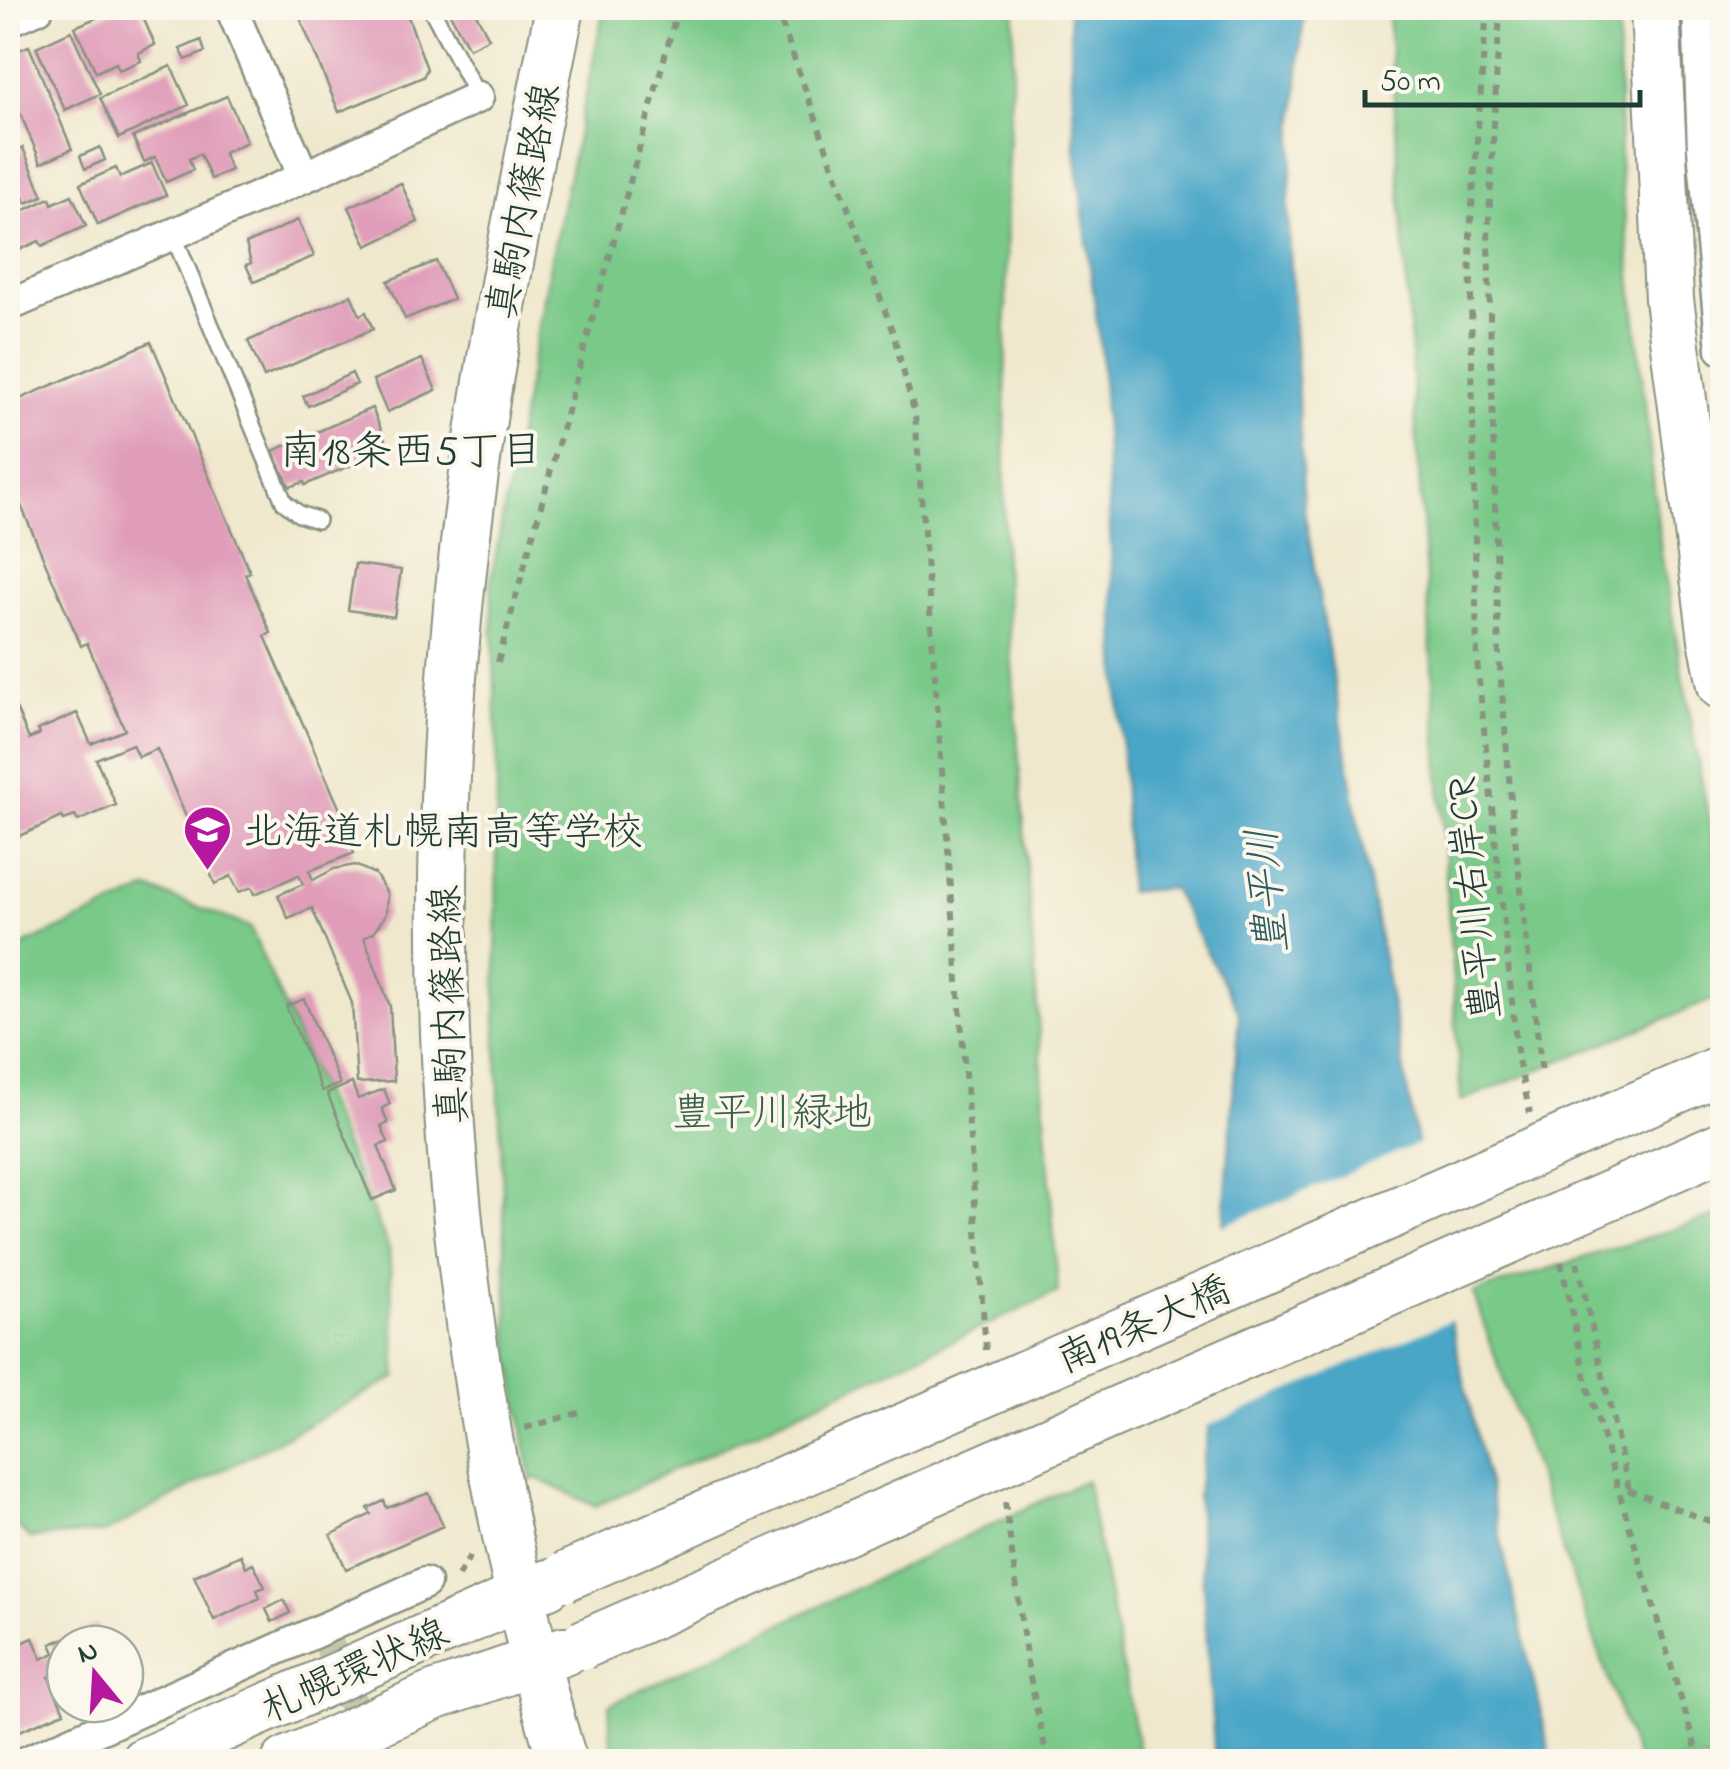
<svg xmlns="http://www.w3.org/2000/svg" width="1730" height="1769" viewBox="0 0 1730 1769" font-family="'Indie Flower','Klee One',sans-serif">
<rect width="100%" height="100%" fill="#fbf7ec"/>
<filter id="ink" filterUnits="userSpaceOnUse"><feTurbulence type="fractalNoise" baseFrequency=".01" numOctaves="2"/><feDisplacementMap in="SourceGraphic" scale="20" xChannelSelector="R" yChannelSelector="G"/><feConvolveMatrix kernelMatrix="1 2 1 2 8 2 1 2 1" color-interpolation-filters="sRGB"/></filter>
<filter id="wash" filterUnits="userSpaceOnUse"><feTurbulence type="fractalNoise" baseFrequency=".0048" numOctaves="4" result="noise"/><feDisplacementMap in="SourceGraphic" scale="40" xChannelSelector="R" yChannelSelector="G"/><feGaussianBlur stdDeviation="2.25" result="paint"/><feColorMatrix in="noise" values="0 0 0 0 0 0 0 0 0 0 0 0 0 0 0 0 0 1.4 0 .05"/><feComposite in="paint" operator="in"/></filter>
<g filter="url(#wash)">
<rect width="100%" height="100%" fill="#f0e8cd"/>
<path fill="#79c989" stroke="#4c835e" stroke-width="2.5" d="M604,8H1015L1007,180L1004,555L1058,1292L595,1506L537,1478L531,1480L509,1345L496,1023L497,745L491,579L550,265Z
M1388,8H1618L1620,172L1661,553L1722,895V996L1461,1101Z
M149,889L250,927L389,1249L397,1377L106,1532L29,1538L8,1517V952Z
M1722,1214V1761H1637L1473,1293Z
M1086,1480L1141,1761H612L609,1705Z"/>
<path fill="#48a6c7" stroke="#34727e" stroke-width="2.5" d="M1069,8H1304L1288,211L1304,509L1369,882L1450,1320L1552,1761H1215L1197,1495L1209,1426L1239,1012L1172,888L1129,892L1101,353L1075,149Z"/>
<path fill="#f0e8cd" d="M1422,1142L1455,1318L1203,1428L1218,1228Z"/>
<g id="blocks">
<path fill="#e09db9" d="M119,8H139L155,45L138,53L141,61L119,70L116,63L96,72L75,27Z
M296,8H370L373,14L383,10L382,8H400L402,12L406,11L427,69L423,77L339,112Z
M447,8H473L489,38L469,48Z
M1710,8H1722V51H1715L1719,17L1709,16Z
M71,31L100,94L65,110L36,47Z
M201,40L205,52L186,60L180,49Z
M29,46L72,149L41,163L8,84V55Z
M171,66L189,105L119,138L100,98Z
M227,96L247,142L223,153L231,170L211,179L200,154L189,159L193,170L166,182L155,157L144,162L133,137Z
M100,147L105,160L85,169L80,156Z
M23,148L43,196L26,203L15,176L8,179V155Z
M152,163L166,195L98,225L80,184L116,168L120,177Z
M401,183L418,222L367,246L349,207Z
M72,195L86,226L42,246L39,241L8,255V218L50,198L52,204Z
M298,220L314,256L254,282L246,265L251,263L246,244Z
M436,261L453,299L405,319L388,281Z
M351,295L360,315L366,312L373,329L264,377L248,341Z
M151,342L250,572L245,574L271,633L265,636L347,826L343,828L354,853L309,871L313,880L334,869L355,865L375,874L387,893L386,914L374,932L364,937L390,1006L394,1081L357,1083L352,1003L312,908L288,918L278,895L303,884L299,875L255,894L252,887L239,892L231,876L215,884L157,749L138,757L132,744L96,759L116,805L78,821L75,816L64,820L62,817L8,841V689L29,739L40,734L38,730L77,713L91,744L125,730L87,643L81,646L8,475V404Z
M422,359L436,390L387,412L373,380Z
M352,373L357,384L308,406L303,396Z
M372,408L387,444L375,449L377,454L305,485L304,482L290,487L273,451Z
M355,564L401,570L394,617L348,610Z
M304,999L340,1084L322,1091L286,1006Z
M352,1083L358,1099L384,1089L390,1104L382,1108L388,1123L381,1126L388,1142L378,1146L396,1190L372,1200L327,1093Z
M429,1493L443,1526L346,1569L331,1535L371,1514L368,1508L384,1501L387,1508Z
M241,1555L246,1567L253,1563L265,1587L257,1590L260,1598L214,1620L194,1576Z
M284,1600L290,1613L272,1622L266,1609Z
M97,1625L105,1644H65V1671L49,1677L64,1712L8,1736V1649L33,1638L42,1659L55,1653L51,1644Z"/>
</g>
</g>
<g filter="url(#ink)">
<use href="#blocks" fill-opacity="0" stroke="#889280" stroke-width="2.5"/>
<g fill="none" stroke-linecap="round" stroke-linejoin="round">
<path stroke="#c6c6ae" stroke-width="30" stroke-dasharray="30 15" stroke-linecap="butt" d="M328,1642L376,1762"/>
<defs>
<path id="lane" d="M431,8L478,97
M173,234L284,502L299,514L317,520"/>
<path id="street" d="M1698,8L1703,149L1722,349
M8,21L38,8
M304,177L478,97
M8,306L304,177L231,8
M26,1762L425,1583"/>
<path id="primary" d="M560,8C523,188 485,369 464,552C425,889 439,1232 513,1563C528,1629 542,1697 563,1762
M1655,8L1669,299L1713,639L1722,685
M144,1762L548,1584
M286,1762L433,1696L564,1651"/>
</defs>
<use href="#lane" stroke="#889280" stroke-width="20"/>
<use href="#street" stroke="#889280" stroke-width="35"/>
<use href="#primary" stroke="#889280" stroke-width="52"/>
<path stroke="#889280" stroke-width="6" stroke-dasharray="8 8" stroke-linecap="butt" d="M776,8L893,333L915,414L986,1350
M1487,8L1470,235L1477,661L1518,1060L1530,1113
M1500,8L1488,239L1499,656L1512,812L1542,1074
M498,662L678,8
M1561,1262L1588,1388L1700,1762
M1577,1262L1629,1490
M525,1428L582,1412
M1628,1490L1722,1526
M1005,1502L1027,1663L1048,1762
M458,1576L470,1556"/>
<use href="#lane" stroke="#fff" stroke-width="15"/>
<use href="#street" stroke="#fff" stroke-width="30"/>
<use href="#primary" stroke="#fff" stroke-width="48"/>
<defs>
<path id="primary-bridge" d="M564,1577L1722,1069
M582,1645L1722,1146"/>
</defs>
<use href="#primary-bridge" stroke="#889280" stroke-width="52" stroke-linecap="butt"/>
<use href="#primary-bridge" stroke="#fff" stroke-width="48"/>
</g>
</g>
<defs>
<symbol id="school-pin" viewBox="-11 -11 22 30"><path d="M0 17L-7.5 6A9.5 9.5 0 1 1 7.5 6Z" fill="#b5179e" stroke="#fbf7ec"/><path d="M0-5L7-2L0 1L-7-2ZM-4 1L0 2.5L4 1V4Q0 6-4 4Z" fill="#fff"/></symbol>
</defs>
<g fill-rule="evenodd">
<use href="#school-pin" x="180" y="802" width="55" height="75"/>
</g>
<g text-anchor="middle" stroke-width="8" stroke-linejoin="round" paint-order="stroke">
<g font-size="40" fill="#1f3d34" stroke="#fbf7ec">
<text transform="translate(522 201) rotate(-79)" y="14">真駒内篠路線</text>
<text transform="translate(1472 899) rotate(-96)" y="14">豊平川右岸CR</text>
<text transform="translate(447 1005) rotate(-92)" y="14">真駒内篠路線</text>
<text transform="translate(1143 1323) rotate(-24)" y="14">南19条大橋</text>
<text transform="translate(354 1669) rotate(-24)" y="14">札幌環状線</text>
</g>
<g font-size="40" fill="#1f3d34" stroke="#fbf7ec" text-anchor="start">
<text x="243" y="844">北海道札幌南高等学校</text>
</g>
<g font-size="40" fill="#366049" stroke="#fbf7ec">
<text x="772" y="1125">豊平川緑地</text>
</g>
<g font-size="42" fill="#1f3d34" stroke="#fbf7ec">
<text x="411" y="464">南18条西5丁目</text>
</g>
<g font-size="42" font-style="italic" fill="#2b5c60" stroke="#fbf7ec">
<text transform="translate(1265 891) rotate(-95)" y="15">豊平川</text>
</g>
</g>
<rect width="1730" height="1769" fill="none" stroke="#fbf7ec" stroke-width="40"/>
<g transform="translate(95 1674) rotate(342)"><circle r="48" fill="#fbf7ec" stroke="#a3ada2" stroke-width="2.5"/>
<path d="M0-8L18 38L0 25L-18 38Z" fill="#b5179e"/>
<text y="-15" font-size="28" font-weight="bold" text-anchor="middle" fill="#1f3d34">N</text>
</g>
<path d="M1365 90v15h275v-15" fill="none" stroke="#1f3d34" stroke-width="5"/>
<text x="1380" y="90" font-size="30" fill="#1f3d34" stroke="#fbf7ec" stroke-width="8" paint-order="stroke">50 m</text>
</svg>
